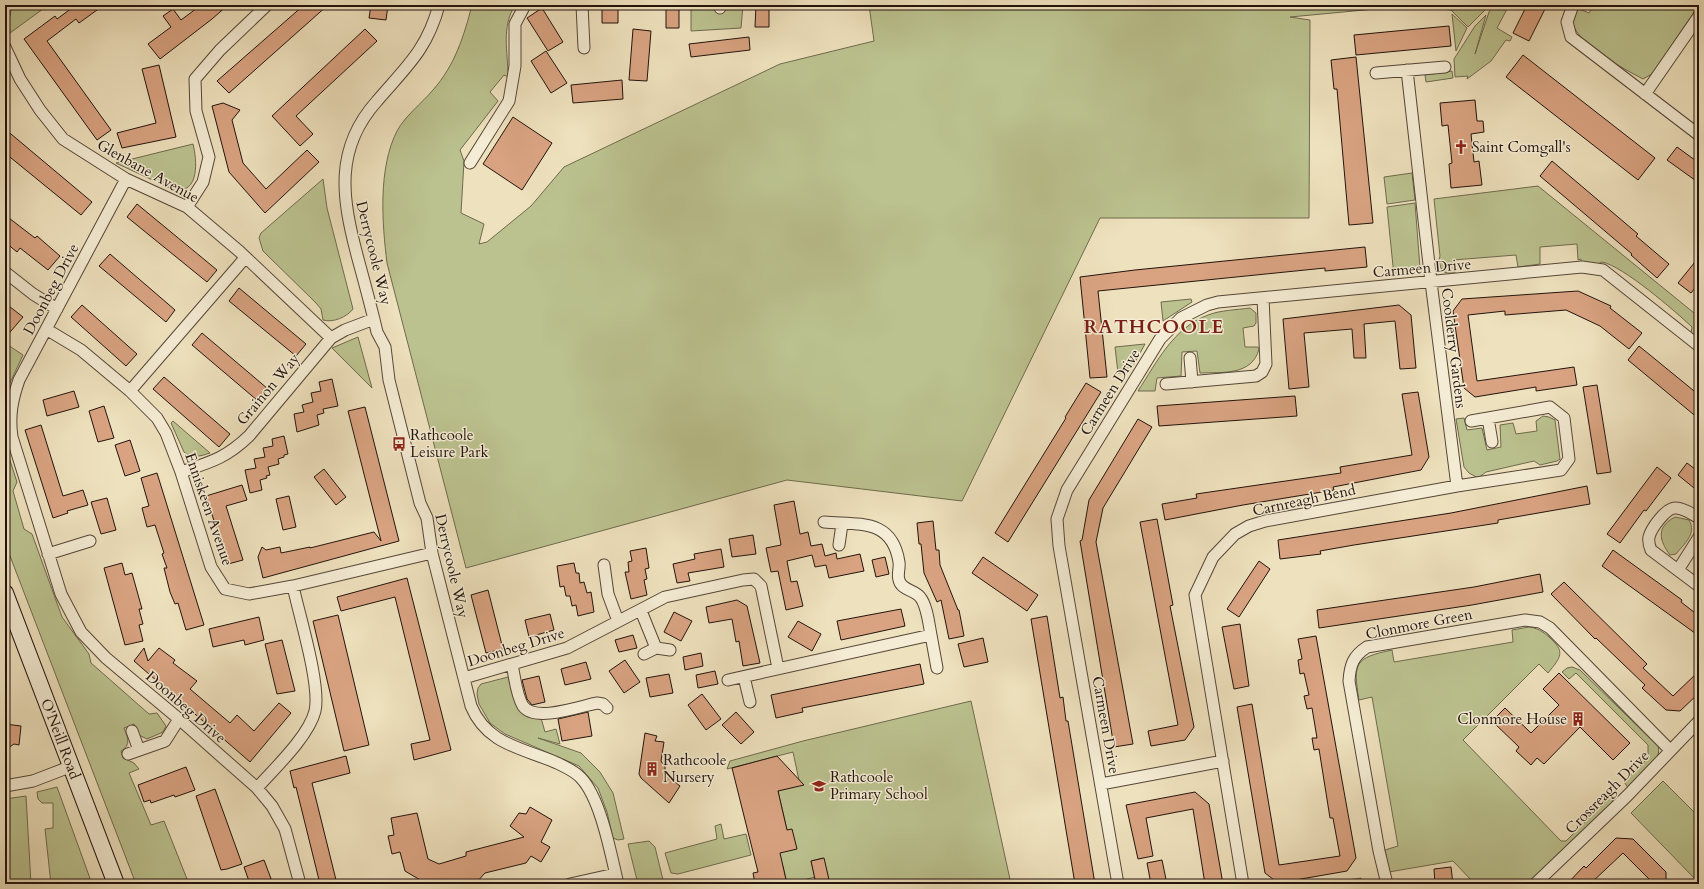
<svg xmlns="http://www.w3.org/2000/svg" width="1704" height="889" viewBox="0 0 1704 889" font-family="Cardo,serif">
<rect width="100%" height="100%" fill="#eee1bd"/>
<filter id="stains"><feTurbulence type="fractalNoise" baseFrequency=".005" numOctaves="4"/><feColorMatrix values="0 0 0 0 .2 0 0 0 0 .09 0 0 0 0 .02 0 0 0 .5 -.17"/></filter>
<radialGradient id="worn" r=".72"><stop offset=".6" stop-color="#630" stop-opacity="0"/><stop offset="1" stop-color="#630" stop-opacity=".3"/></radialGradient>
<path fill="#bbc28f" stroke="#6e6a4e" d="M472,5H515C501,28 508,51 508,77L504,75L490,92L498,101L460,150L464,161L461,213L484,224L479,244L487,242L531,206L564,167L780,64L874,41L869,5H1490L1468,27L1451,10L1407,6L1290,17L1310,20L1309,218H1100L962,501L787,480L466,568L387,263C382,223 378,168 397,131C405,116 422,103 433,90C455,65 464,36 472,5Z
M730,5H743L741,28L691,31V9L729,8Z
M1494,5H1506V11L1497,28L1512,37L1510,41L1506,40L1491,61L1467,79L1468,76L1455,77L1454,59L1475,26L1486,15L1475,54L1489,12Z
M1594,5H1699L1652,74L1643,79C1624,69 1579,45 1573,24C1572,19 1573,11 1572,6L1589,13Z
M19,6H47L10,33L9,21L11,10Z
M1452,14L1467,28L1456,51Z
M1452,71L1453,78L1426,82L1425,75Z
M193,144C197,160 200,194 174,190L116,163Z
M1412,173L1415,200L1387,204L1384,177Z
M323,179L327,208L353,309C347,317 333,323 323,320L321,309L316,303L263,251L259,238L261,233Z
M1538,186L1699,317V340L1691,334L1692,327C1675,311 1623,266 1602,262L1594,266L1581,264V259L1578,260L1577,244L1540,247V264L1518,267L1516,255L1453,260L1455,273C1442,274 1441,271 1439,260L1440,256L1434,199Z
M1415,203L1420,268L1417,272L1394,276L1387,207Z
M1191,299L1192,302L1163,321L1161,302Z
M1250,308L1256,313V323L1254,326L1243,328L1245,347H1258L1259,349C1252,376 1222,372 1200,373L1197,351L1182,352L1181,376L1157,378L1155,391H1138C1157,362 1173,328 1208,315C1221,310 1236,310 1250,308Z
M358,337L372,388L332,348Z
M5,343L23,355L8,387L5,399Z
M1145,344L1129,373H1118L1115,347Z
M1543,416L1549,417L1555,420L1560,459L1557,461L1540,465L1534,461L1486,472L1478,478L1469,473L1464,467L1456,419L1464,418L1467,430L1482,428L1487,450L1501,447L1500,425L1513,423L1516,434L1537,431L1536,421Z
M173,421L210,453C201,456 192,459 184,452L171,423Z
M5,445L17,482L13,491L24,529L32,534L62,617L89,654L91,663L149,714L157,713L166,726L163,732L147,739L139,735L134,724L124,728C128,738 131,745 121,751L123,758L134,763L139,769L129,773L151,825L164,821L189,884H136L5,543Z
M1675,517L1689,520C1697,534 1684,544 1676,554L1670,555C1659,540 1656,527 1675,517Z
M1529,627C1537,628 1542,631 1549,637C1566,652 1561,657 1548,673L1539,664L1463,740L1561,841H1566L1612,795L1613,798L1612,804L1531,884H1475L1453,861L1389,872L1385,850L1398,846L1372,697L1359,700C1353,663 1354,658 1392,650L1394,662L1513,642L1512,630Z
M1572,667L1580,670L1658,746C1663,762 1639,778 1629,789L1624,782L1648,758V745L1576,673L1569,679L1562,672L1567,668Z
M508,677L517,703L541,718L545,732L556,729L560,744L538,738L581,753L600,772L613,793L624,839L618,840L613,838L607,812L598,788L579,766L505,734L490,723L479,704L477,694L478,688L481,684Z
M971,701L1011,884H830L823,858L811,861L815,877L787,884L783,866L763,871L787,830L778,791L800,785L793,752L727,769L730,761L803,741Z
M1663,781L1699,817V879L1697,881L1631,813Z
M57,787L92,884H51L45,829L53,828V803H42L38,799L37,792Z
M26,796L31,884H5V799Z
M721,824L724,839L746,834L751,855L678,874L671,873L665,853L717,839L715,826Z
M649,841L655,847L664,884H638L628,844Z
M1361,878L1363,884H1321Z"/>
<path fill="#d9a381" stroke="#22130c" d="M76,5H104L79,23L76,19L47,41L111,130L97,140L24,39L55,16L57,19Z
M201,5H228L212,19L160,59L148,44L171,27L163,16L173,9L181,20Z
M304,5H328L229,93L217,81Z
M371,5H388L386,20L369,18Z
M602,5H618V23H602Z
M666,5H679V28H666Z
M756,5H769V27H755Z
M1527,5H1547L1529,41L1513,33Z
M542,8L563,42L548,51L527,18Z
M1449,26L1451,46L1356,55L1354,35Z
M365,29L377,41L296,116L313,134L300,146L272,116Z
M633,29L651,31L647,81L629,80Z
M749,37L750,50L691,57L689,44Z
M546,51L567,83L551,93L531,61Z
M1523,55L1655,158L1638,180L1506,77Z
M1356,57L1373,223L1349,225L1337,89H1334L1331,60Z
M159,65L176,137L122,148L117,133L156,123L142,69Z
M622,80L623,99L573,103L571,85Z
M1475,100L1477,121H1483L1484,132L1471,134L1474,162L1479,161L1482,185L1451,188L1449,164L1452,163L1448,125L1442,126L1440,103Z
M223,103L240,110L232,120L243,163L266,189L307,150L319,162L265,213L229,172L212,106Z
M513,117L552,143L522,190L483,164Z
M5,129L92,202L81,215L5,153Z
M1677,147L1699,163V183L1667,160Z
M1552,161L1638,234L1636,236L1669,264L1657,278L1631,255L1632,254L1540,176Z
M137,204L217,270L207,282L127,217Z
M5,215L35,238L37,236L60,256L48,270L20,248L17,252L5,242Z
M1365,247L1367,267L1325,271V268L1098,291L1107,377L1090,378L1080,277L1135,270Z
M110,254L175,310L166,322L99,266Z
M1699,257V283L1691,293L1678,283Z
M239,288L306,344L296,356L229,301Z
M1578,291L1611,306L1610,308L1642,333L1629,349L1600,326L1566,310L1505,315V311L1468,315L1477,381L1574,367L1577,385L1536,391V387L1475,397L1464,388L1453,311L1462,299Z
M5,303L23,317L5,338Z
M82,305L137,354L126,366L71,317Z
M1399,305L1411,315L1416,368L1400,369L1395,321L1364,324L1366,358H1354L1352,329L1304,333L1309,387L1289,389L1283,319Z
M202,333L268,389L258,401L192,345Z
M1639,346L1699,395V419L1628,360Z
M164,377L230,434L219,447L153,389Z
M332,379L338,406L323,409L324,413L317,415L319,425L297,432L294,414L304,412L302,405L313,402L311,393L321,391L319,382Z
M1086,383L1101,392L1008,542L995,533L1066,418L1065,417Z
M1597,385L1611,472L1597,474L1583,387Z
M74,391L79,407L47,416L43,400Z
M1418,392L1429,457L1421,470L1333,487L1334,490L1243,505L1165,520L1162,504L1197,498L1196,494L1341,473L1340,467L1412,455L1402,394Z
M1295,396L1297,416L1159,426L1157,406Z
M104,406L114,438L98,442L89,411Z
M365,407L399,541L263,578L258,557L262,547L266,550L280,547L281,553L310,547V548L374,532L381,541L348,411Z
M1138,419L1152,427L1103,508L1096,542L1133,744L1114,747L1080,541L1082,540L1089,500Z
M41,425L63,496L83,490L88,505L67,511L68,513L53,518L25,430Z
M284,436L288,454L284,455V457L278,459L279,464L268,467L270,475L266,476L267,478L260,480L262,490L250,493L245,470L256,468L254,459L265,457L263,448L273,446L272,439Z
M130,440L140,471L125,476L115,445Z
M1687,463L1699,472V492L1678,475Z
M1657,467L1671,478L1646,511L1644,510L1620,543L1607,534Z
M324,469L346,497L336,505L314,477Z
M157,473L204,625L186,630L178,603L175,604L170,592L164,568H167L162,554L164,553L155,525L147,527L142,508L149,506L141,478Z
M242,485L247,500L226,506L243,560L228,564L206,496Z
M1587,486L1590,504L1498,520V523L1354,545L1320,551L1321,554L1280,559L1278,540L1451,513Z
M289,496L296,527L283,530L276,499Z
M107,498L116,530L101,534L91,502Z
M794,501L800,534L808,532L811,546L822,544L825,556L836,553L837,559L860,554L864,571L829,578L826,565L815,567L812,555L787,561L791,582L797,581L803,606L786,610L778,571L771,572L766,548L781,545L774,505Z
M1157,519L1173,605L1170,606L1194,727L1185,740L1151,746L1148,731L1178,725L1140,522Z
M933,521L936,550H939L940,565L958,610H959L964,636L949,639L941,600L937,602L924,573L921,544H919L917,523Z
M753,535L756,554L732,557L729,539Z
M646,548L649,568L645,569L647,579L644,580L647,595L631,599L625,572H629L628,562L632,561L630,551Z
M721,549L724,567L688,573L690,581L677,583L673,564L695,559L694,554Z
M1613,550L1682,600L1681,602L1699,616V636L1602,566Z
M885,557L889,574L876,577L872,560Z
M983,557L1038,595L1027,611L972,573Z
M1259,561L1270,569L1239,617L1227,609Z
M122,563L125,575L132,573L142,609H139L143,624L139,625L143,641L125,645L104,568Z
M574,563L576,573H579L580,583L584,582L587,593L591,592L594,612L578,616L576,605L572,606L570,596H566L564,586L560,587L557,566Z
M1540,574L1543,592L1472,605L1319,628L1317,610L1474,587Z
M407,578L451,750L414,760L411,744L430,740L395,597L341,611L337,597Z
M1564,582L1647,664L1643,668L1673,696L1699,671V693L1680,711L1666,710L1642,688L1645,685L1596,638L1595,639L1551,594Z
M488,590L503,649L486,653L471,595Z
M737,600L747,606L760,663L743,666L739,641L736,642L732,619L709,623L706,607Z
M901,609L905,626L841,640L837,621Z
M674,612L692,621L681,641L664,632Z
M550,614L554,630L529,637L525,620Z
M338,615L369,745L344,751L313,621Z
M1047,616L1060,698L1063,697L1066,721H1068L1095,884H1075L1031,619Z
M259,617L264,640L245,645L244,640L213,647L209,629Z
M798,621L821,634L812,651L788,637Z
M1240,624L1249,686L1234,689L1222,627Z
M633,635L637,648L619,652L615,640Z
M1316,636L1356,858L1347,871L1278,883L1265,873L1237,707L1252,704L1279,865L1340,856L1333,818H1330L1319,749L1314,750L1312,738H1317L1312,708L1307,709L1304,696L1309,695L1304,673L1300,674L1298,660L1302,659L1298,639Z
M983,638L988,662L964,667L958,644Z
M282,640L295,691L277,694L265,644Z
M144,648L148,661L159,648L175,660L173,663L197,681L190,689L230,723L237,715L254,731L279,703L291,713L250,762L134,661Z
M701,653L703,666L685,670L683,657Z
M625,660L640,682L624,693L609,671Z
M586,662L591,679L565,685L561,669Z
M920,664L924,684L802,708L803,712L776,718L771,695Z
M715,671L718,684L698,688L696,675Z
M1559,673L1630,743L1613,760L1580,727L1544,764L1537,758L1531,765L1516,751L1519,747L1492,721L1505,708L1531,733L1559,705L1543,689Z
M669,674L673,693L650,697L646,678Z
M539,676L545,702L532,705L527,699L522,680Z
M702,694L721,719L706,730L688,705Z
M588,712L592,736L562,741L558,719Z
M736,712L754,732L741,744L722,725Z
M5,724L21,726L19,745L14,744L5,750Z
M645,733L657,736L655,741L664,742L661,761L665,767V774L680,786L669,803L641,778L639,774Z
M346,756L350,773L312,783L337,884H320L296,787L294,788L290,771Z
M777,756L804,785L778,791L787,830L792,829L797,849L780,853L787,884H755L753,873L758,872L732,768Z
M186,767L195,790L175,797L174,795L151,803L150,800L144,802L138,785Z
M215,789L242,864L227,869L221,870L196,796Z
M1195,792L1209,804L1223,884H1205L1193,809L1146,818L1153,856L1138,859L1126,805Z
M530,807L552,820L541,842L550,847L541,862L531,856L526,863L485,873L475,884H427L405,871L400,852L392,854L388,836L394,835L391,818L417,813L428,859L439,864L466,856V852L524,837L510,826L519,813L526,814Z
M1616,838L1633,839L1666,872V884H1649V879L1623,853L1590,884H1567L1584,866L1586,868Z
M824,858L830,884H816L811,861Z
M264,860L273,884H250L244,867Z
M1162,860L1167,884H1151L1147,863Z
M1451,867L1453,884H1435L1434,869Z"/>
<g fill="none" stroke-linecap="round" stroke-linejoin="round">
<defs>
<path id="minor" d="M439,5C427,50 406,67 377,101C334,149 342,198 357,255C364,281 371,306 377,332L385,347L389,380L420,503L427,518L432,553L471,706C487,745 523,748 557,763C565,767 575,771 581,778C601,799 611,855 618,884
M582,5L584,48
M720,5V8
M1573,5L1567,22L1571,37L1699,135
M5,47L20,79L40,110L63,139L126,179L187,207L239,251L331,338
M1407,70L1431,282L1457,486
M1376,73L1445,67
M1645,94L1699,16
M470,163L509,101L515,66V24L525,5
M126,179L19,380C12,400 9,416 12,437L61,594L81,632L106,658L179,719L257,788L272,806L285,829L300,884
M187,207L203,182L209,157L196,111L195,79L220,50L267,5
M5,272L33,294L57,309
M46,329L81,350L130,391L157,418L166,433L181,472L211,567L225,589L249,594L293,586L432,553
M1190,358L1192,382
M1166,384L1256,376L1262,372L1266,364L1263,298
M130,391L245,258
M1488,418L1492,442
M181,472C211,462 226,458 249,436L331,338L345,330L374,319
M1699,518C1692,514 1684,508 1676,508C1666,507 1651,529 1649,537C1648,542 1649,545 1651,550L1699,586
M824,522C859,525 892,518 899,562C900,568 897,575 899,580C901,590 915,590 920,597C927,605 929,625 931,635
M839,545L842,524
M48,554L90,541
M604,565L608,594L618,621
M1678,570L1699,537
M641,611L656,648
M644,654L656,648L670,650
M512,665C515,677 516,695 523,706C535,723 581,706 597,703L603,704L607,708
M744,677L750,702
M464,678L567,648L665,597L743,580L754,579L761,586L778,668
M728,680L931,635L937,668
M132,731L139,750
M128,754L165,741L179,719
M1101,784L1223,761
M5,786L33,781L72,766
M257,788C274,769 309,736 315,711C321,685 299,615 293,586
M570,884L615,874
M1118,884L1059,546L1057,519L1067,490L1160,339L1181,318L1207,305L1218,302L1582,267L1603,270L1699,346
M1243,884L1195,595L1213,557L1235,534L1249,526L1265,521L1457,486L1561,470L1569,459L1564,418L1550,407L1471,421
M1387,884L1379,851L1349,681C1350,665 1353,656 1367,647L1525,620L1540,622L1550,628L1670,750
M1535,884L1627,796L1699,721"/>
<g id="secondary">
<path id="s1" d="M5,593L116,884"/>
</g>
</defs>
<use href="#minor" stroke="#554638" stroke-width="13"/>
<use href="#secondary" stroke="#22130c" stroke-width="18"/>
<use href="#minor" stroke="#f4ecd4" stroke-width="11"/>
<use href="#secondary" stroke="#f4ecd4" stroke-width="16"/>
</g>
<defs>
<symbol id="church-bare" viewBox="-9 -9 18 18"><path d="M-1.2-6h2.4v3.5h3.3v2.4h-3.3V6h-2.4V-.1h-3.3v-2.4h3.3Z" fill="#8f2418" stroke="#f4ecd4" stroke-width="2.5" paint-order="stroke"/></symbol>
<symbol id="bus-bare" viewBox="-9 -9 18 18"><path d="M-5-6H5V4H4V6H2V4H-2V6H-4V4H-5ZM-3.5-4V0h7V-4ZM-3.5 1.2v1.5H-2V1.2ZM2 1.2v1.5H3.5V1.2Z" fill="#8f2418" stroke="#f4ecd4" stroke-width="2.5" paint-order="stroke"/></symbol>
<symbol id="building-bare" viewBox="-9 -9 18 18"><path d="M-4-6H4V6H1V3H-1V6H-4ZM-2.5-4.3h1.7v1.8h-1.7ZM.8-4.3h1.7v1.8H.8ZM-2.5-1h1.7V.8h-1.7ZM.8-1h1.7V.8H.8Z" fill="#8f2418" stroke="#f4ecd4" stroke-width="2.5" paint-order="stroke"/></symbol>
<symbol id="school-bare" viewBox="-9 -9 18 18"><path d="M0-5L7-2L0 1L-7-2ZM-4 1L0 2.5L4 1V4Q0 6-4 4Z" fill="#8f2418" stroke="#f4ecd4" stroke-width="2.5" paint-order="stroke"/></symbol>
</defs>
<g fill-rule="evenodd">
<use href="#church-bare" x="1451" y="137" width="20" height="20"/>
<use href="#bus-bare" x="389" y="434" width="20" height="20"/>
<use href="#building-bare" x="1568" y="709" width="20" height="20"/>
<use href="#building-bare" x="642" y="759" width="20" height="20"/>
<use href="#school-bare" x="809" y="776" width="20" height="20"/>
</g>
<g text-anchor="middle" stroke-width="3" stroke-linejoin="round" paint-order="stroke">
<g font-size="15" fill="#22130c" stroke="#f4ecd4" text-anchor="start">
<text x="1472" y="152">Saint Comgall's</text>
<text x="410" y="440">Rathcoole<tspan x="410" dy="17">Leisure Park</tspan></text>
<text x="1567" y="724" text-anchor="end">Clonmore House</text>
<text x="663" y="765">Rathcoole<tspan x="663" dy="17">Nursery</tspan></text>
<text x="830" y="782">Rathcoole<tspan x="830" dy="17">Primary School</tspan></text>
</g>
<g font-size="15" fill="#22130c" stroke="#f4ecd4">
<text transform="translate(148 171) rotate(29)" y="5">Glenbane Avenue</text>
<text transform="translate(374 253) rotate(76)" y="5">Derrycoole Way</text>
<text transform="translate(1422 268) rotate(-5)" y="5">Carmeen Drive</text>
<text transform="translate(51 289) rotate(-62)" y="5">Doonbeg Drive</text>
<text transform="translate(1454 348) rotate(83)" y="5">Coolderry Gardens</text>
<text transform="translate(268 389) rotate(-50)" y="5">Grainon Way</text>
<text transform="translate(1110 392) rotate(-58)" y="5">Carmeen Drive</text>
<text transform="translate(1304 500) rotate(-12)" y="5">Carnreagh Bend</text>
<text transform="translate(209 509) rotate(71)" y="5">Enniskeen Avenue</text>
<text transform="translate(452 566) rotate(77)" y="5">Derrycoole Way</text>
<text transform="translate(1419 624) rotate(-11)" y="5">Clonmore Green</text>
<text transform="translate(516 647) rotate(-17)" y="5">Doonbeg Drive</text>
<text transform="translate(186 707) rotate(41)" y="5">Doonbeg Drive</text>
<text transform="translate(1106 725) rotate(80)" y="5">Carmeen Drive</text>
<text dy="5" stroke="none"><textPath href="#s1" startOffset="156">O'Neill Road</textPath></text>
<text transform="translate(1607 792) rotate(-45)" y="5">Crossreagh Drive</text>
</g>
<g font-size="19" font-weight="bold" letter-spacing="1" fill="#7a1f14" stroke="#f4ecd4">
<text x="1154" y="333">RATHCOOLE</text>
</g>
</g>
<rect width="1704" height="889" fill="none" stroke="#eee1bd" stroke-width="20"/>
<rect x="6" y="6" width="1692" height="877" fill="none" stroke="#22130c" stroke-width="2"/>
<rect x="10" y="10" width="1684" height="869" fill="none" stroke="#22130c"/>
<rect width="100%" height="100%" filter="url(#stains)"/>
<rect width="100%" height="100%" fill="url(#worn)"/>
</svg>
